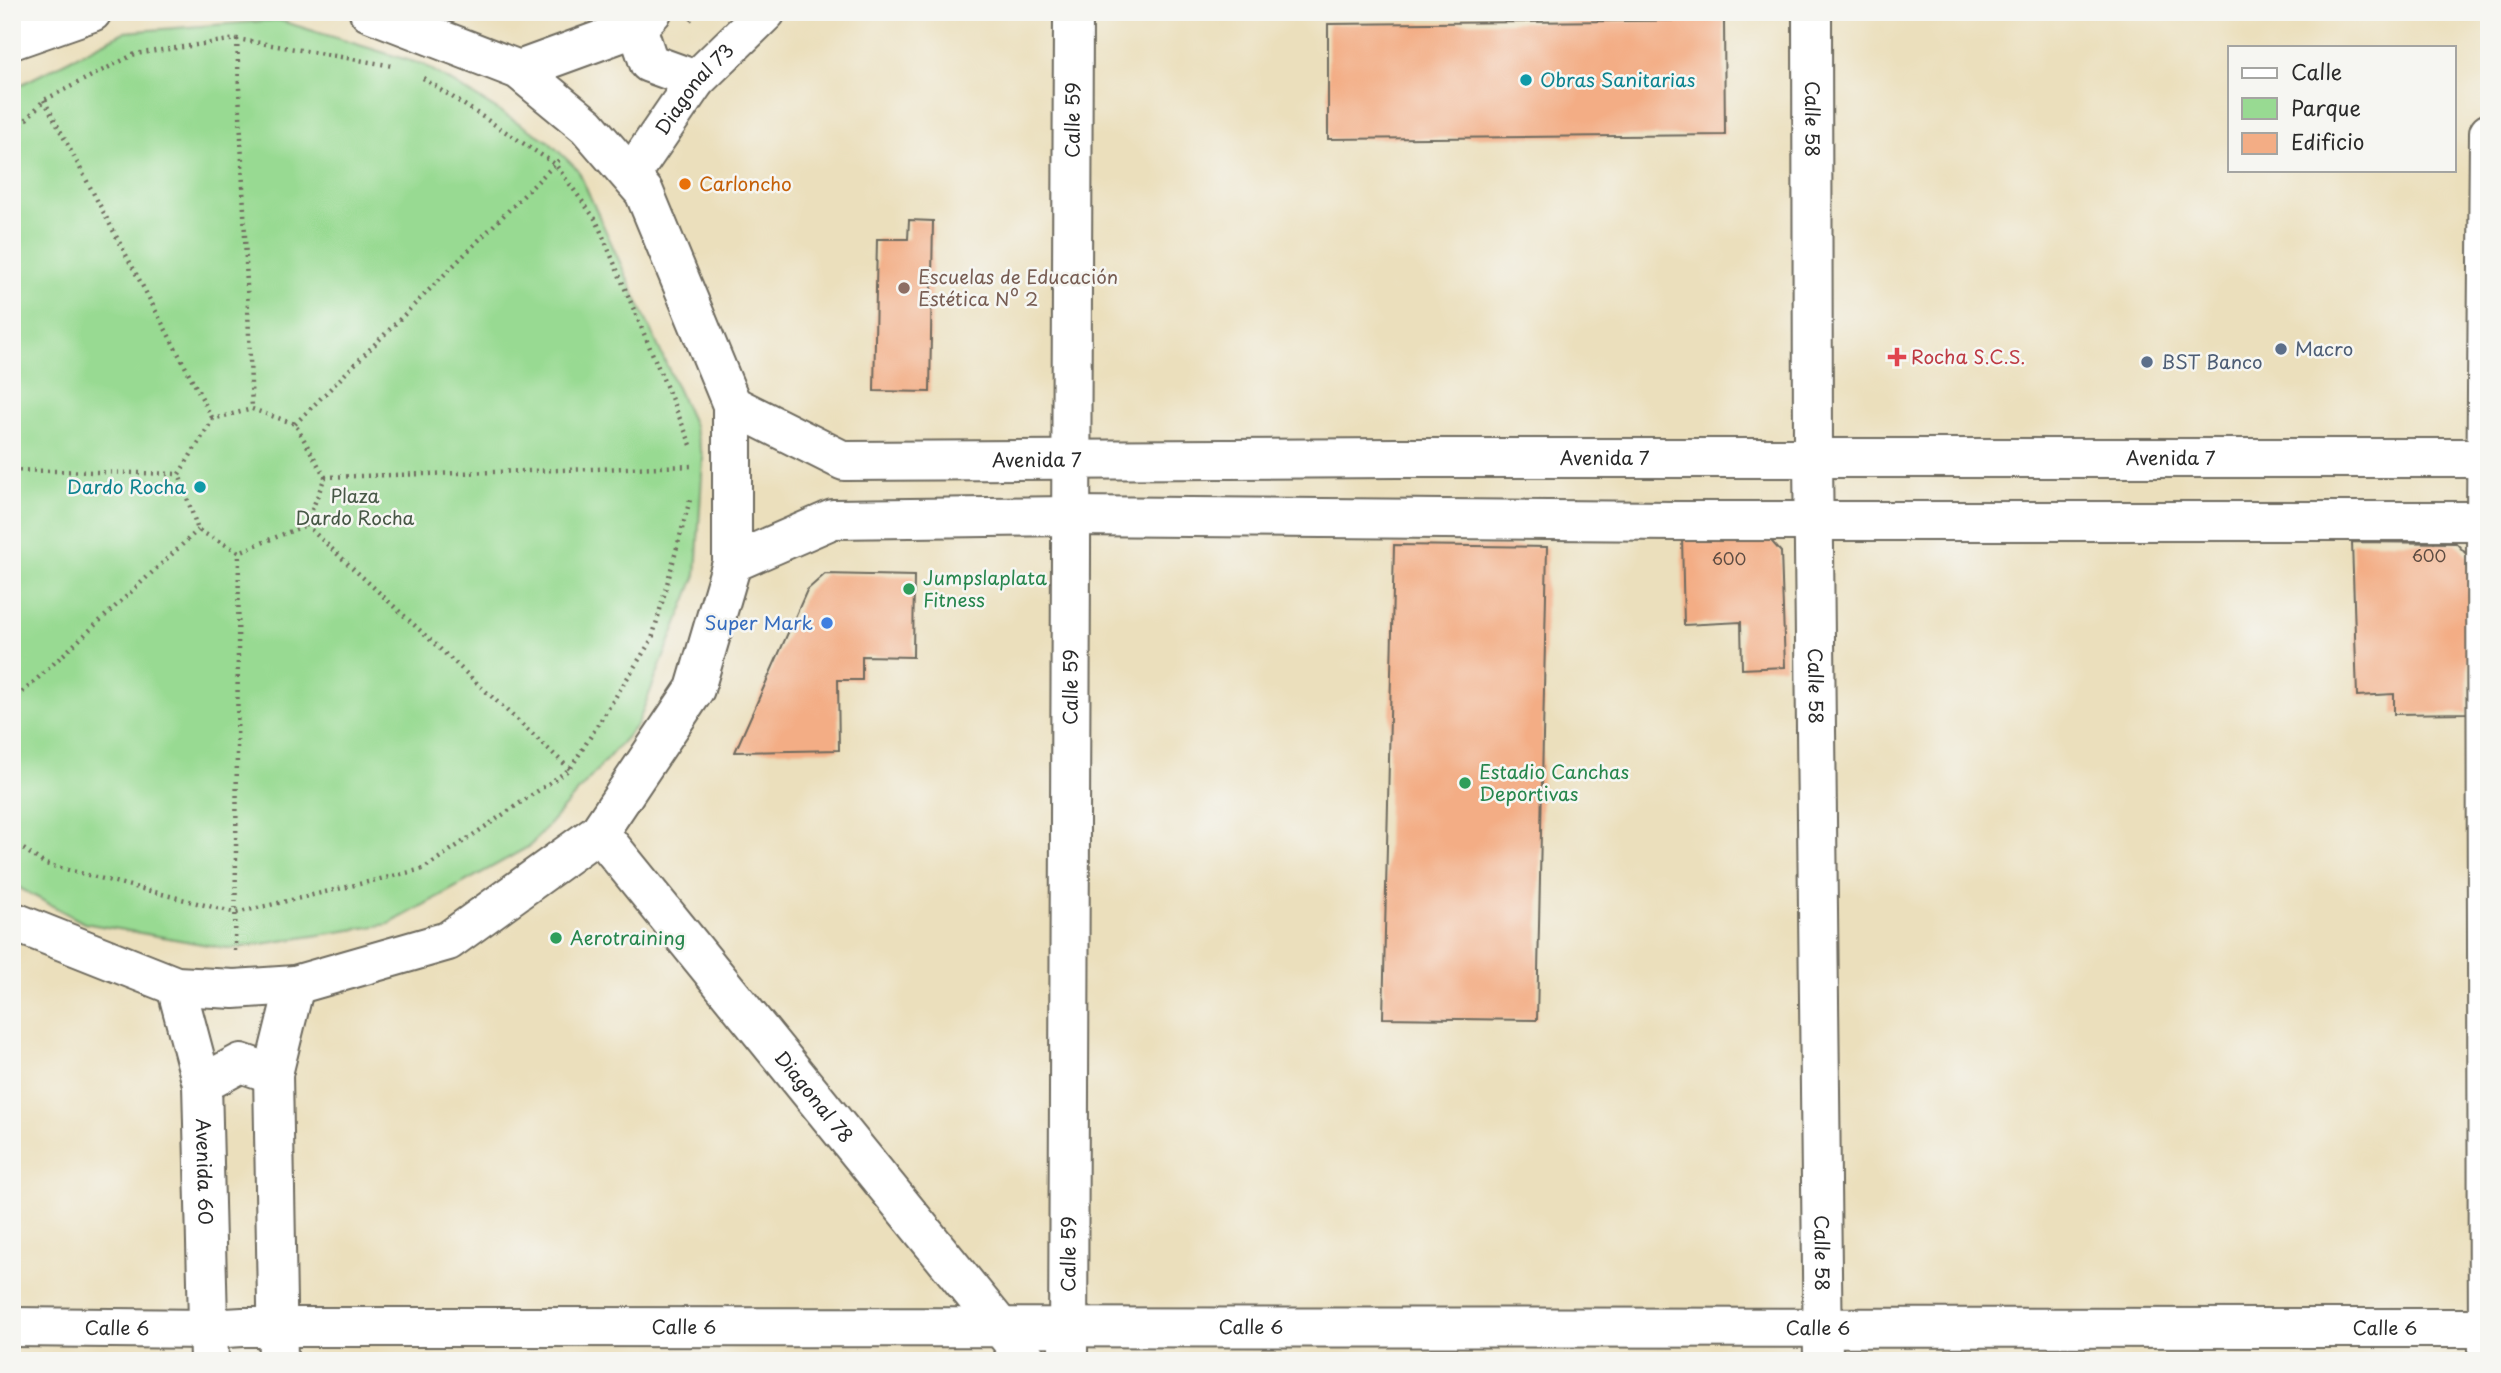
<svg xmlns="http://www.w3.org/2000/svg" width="2501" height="1373" viewBox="0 0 2501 1373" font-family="'Playpen Sans',sans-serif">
<rect width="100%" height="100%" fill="#f6f6f2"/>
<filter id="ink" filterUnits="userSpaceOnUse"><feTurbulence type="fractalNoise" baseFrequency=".0143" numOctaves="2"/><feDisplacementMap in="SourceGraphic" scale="14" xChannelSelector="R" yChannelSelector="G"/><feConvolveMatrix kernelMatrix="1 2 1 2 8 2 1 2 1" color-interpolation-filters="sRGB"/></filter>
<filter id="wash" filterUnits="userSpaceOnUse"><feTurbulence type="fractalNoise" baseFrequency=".00686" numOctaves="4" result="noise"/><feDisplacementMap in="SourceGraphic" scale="28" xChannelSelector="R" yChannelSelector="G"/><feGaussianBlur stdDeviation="1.57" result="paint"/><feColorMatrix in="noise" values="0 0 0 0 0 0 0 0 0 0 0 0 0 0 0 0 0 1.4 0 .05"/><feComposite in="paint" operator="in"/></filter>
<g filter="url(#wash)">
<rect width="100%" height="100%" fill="#ebdfbc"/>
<path fill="#98da92" stroke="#62825e" stroke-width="2" d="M278,20L424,65L548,141L578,170L693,423L703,458L696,575L637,725L530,846L389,924L230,949L84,923L12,884V89L124,32Z"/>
<g id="blocks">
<path fill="#f3ad85" d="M1724,20L1725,135L1328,139V24Z
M909,220L933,221L930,392L874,391L877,239H908Z
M1765,534L1781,552L1785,667L1742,669L1741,622L1684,625L1682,537Z
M2352,542L2456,543L2469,557L2467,713L2394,714V694L2357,696Z
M1394,545L1547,547L1537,1020L1383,1018Z
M825,574L914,576L913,657L862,656V680H838L839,750L735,752L807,590Z"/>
</g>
</g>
<g filter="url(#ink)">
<use href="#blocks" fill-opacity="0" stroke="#6e6a5e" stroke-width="2"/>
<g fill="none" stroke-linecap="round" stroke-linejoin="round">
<defs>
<g id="street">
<path id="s1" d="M1812,12L1813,458L1823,1361"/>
<path id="s2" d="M599,832L1028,1361"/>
<path id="s3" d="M12,1327L209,1329L243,1327L2489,1328"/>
<path id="s4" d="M1068,1361L1073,12"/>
<path d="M2488,1361L2486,521L2489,133"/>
</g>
<g id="secondary">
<path d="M637,27L649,63L696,80"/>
<path d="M519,70L637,27L652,12"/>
<path id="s5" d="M631,175L696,80L766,12"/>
</g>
<g id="primary">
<path d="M12,40L92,12"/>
<path id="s6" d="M732,405L844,461L1399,458H2489"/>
<path d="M732,563L833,519L1070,516L1676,521H2489"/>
<path d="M12,921L176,986L234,989L295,985L448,941L599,832L695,689L732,563V405L644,192L587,126L519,70L369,12"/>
<path id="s7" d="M176,986L202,1084L209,1361"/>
<path d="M202,1084L241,1063L273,1074"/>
<path d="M278,1361L273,1074L295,985"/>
</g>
</defs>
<use href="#street" stroke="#6e6a5e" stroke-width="42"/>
<use href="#secondary" stroke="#6e6a5e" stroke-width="42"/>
<use href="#primary" stroke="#6e6a5e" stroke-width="42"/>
<path stroke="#6e6a5e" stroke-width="4.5" stroke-dasharray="2 5" stroke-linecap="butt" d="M690,20L698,12
M237,39L252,409
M423,78L555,164L596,220L691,445
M44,100L213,419
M12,135L44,100L135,54L237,39L393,66
M252,409L295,424L325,477L306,525L239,552L198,530L179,474L213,419Z
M295,424L562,157
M12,470L179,474
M325,477L695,466
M306,525L570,769
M12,702L198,530
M12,841L45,864L236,913L423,869L570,769L652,639L691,496
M235,951L239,552"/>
<use href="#street" stroke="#fff" stroke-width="38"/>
<use href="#secondary" stroke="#fff" stroke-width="38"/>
<use href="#primary" stroke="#fff" stroke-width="38"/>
</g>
</g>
<g fill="#0f9aa8" stroke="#f6f6f2" stroke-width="2.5">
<circle cx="1526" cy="80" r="7"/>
<circle cx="200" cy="487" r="7"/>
</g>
<circle fill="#e8710a" stroke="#f6f6f2" stroke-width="2.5" cx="685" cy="184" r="7"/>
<circle fill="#8d6e63" stroke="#f6f6f2" stroke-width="2.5" cx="904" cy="288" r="7"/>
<g fill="#5c6f8a" stroke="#f6f6f2" stroke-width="2.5">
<circle cx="2281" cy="349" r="7"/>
<circle cx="2147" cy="362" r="7"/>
</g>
<path fill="#e0444e" stroke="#f6f6f2" stroke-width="2.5" d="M1893.5 346.5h7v7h7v7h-7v7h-7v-7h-7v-7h7z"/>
<g fill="#2e9e5b" stroke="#f6f6f2" stroke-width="2.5">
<circle cx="909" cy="589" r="7"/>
<circle cx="1465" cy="783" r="7"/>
<circle cx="556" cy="938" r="7"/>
</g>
<circle fill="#3f7fe0" stroke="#f6f6f2" stroke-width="2.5" cx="827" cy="623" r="7"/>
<g text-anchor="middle" stroke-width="5" stroke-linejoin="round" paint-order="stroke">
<g font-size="16" fill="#5d4c42">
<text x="2429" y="562">600</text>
<text x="1729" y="565">600</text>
</g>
<g font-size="19" fill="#0d838f" stroke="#f6f6f2" text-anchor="start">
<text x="1540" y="87">Obras Sanitarias</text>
<text x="186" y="494" text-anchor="end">Dardo Rocha</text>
</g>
<g font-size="19" fill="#2b2b2b" stroke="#f6f6f2">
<text dy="7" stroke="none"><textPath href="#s5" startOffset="107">Diagonal 73</textPath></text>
<text dy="7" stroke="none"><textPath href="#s4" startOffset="1241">Calle 59</textPath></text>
<text dy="7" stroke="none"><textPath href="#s1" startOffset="107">Calle 58</textPath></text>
<text dy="7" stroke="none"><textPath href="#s6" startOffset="886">Avenida 7</textPath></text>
<text dy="7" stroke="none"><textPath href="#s6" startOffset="1452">Avenida 7</textPath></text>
<text dy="7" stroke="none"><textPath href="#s6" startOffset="318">Avenida 7</textPath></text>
<text dy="7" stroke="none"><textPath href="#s4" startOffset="674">Calle 59</textPath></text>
<text dy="7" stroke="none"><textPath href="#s1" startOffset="674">Calle 58</textPath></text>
<text dy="7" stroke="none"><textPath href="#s2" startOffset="341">Diagonal 78</textPath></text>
<text dy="7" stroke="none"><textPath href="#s7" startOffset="189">Avenida 60</textPath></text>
<text dy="7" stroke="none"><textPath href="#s4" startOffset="107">Calle 59</textPath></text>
<text dy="7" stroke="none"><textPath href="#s1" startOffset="1241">Calle 58</textPath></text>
<text dy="7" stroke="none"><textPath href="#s3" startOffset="1239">Calle 6</textPath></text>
<text dy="7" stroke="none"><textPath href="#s3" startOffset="1806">Calle 6</textPath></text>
<text dy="7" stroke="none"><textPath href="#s3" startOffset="105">Calle 6</textPath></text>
<text dy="7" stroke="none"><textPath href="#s3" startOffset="672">Calle 6</textPath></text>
<text dy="7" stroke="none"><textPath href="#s3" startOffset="2373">Calle 6</textPath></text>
</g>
<g font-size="19" fill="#c56008" stroke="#f6f6f2" text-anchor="start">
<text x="699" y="191">Carloncho</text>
</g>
<g font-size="19" fill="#785e54" stroke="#f6f6f2" text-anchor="start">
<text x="918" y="284">Escuelas de Educación<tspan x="918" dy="22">Estética Nº 2</tspan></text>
</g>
<g font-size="19" fill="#4e5e75" stroke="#f6f6f2" text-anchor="start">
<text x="2295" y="356">Macro</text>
<text x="2161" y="369">BST Banco</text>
</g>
<g font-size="19" fill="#be3a42" stroke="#f6f6f2" text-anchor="start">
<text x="1911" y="364">Rocha S.C.S.</text>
</g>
<g font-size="19" fill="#465745" stroke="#f6f6f2">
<text x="355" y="503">Plaza<tspan x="355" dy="22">Dardo Rocha</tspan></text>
</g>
<g font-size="19" fill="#27864d" stroke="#f6f6f2" text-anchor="start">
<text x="923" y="585">Jumpslaplata<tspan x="923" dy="22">Fitness</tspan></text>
<text x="1479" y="779">Estadio Canchas<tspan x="1479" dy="22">Deportivas</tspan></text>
<text x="570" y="945">Aerotraining</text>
</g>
<g font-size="19" fill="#366cbe" stroke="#f6f6f2" text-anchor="end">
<text x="813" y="630">Super Mark</text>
</g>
</g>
<rect width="2501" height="1373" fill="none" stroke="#f6f6f2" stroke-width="42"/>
<rect x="2228" y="46" width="228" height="126" fill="#f6f6f2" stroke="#a5a5a2" stroke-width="2"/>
<rect x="2242" y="68" width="35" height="10" fill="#ffffff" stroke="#a5a5a2" stroke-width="2"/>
<text x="2291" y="80" font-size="21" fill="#2b2b2b">Calle</text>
<rect x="2242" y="98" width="35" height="21" fill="#98da92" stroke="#a5a5a2" stroke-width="2"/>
<text x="2291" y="116" font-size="21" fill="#2b2b2b">Parque</text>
<rect x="2242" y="133" width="35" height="21" fill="#f3ad85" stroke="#a5a5a2" stroke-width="2"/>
<text x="2291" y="150" font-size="21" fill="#2b2b2b">Edificio</text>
</svg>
